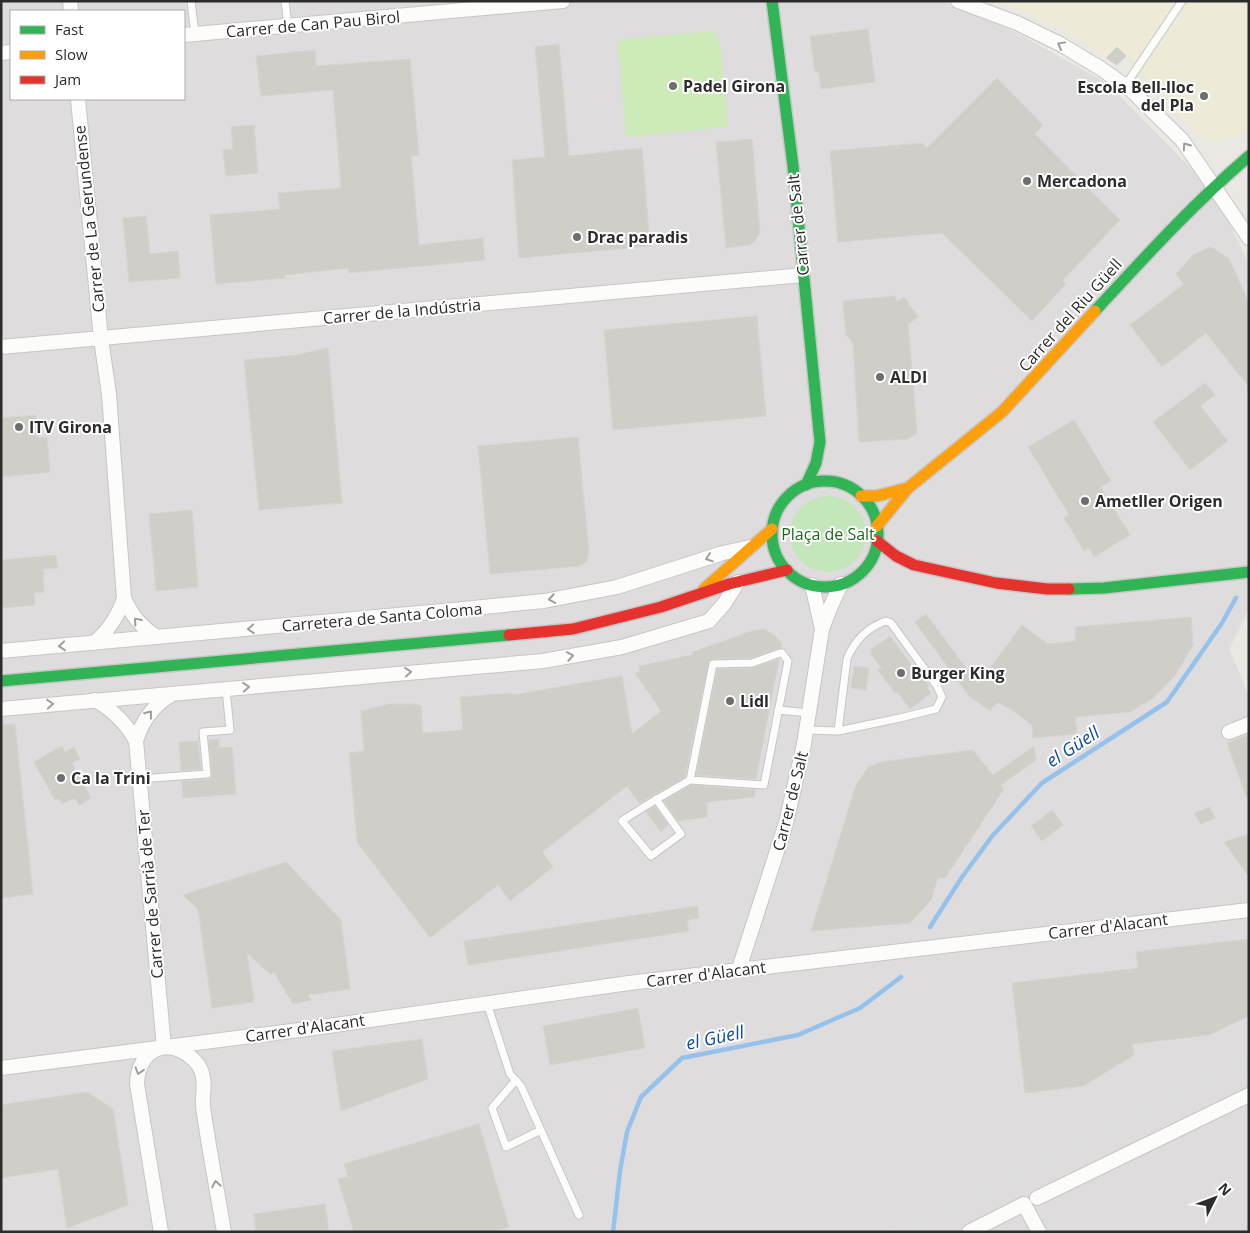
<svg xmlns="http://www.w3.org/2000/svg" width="1250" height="1233" viewBox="0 0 1250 1233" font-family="'Open Sans',sans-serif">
<rect width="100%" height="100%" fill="#eae8e2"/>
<path fill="#dfdcdd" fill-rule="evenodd" d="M1,1H942L1019,34L1108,84L1214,192L1249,264V609L1229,649L1249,696V1232H1ZM11,11H184V99H11Z"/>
<path fill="#edead7" d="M1001,1H1249V128L1236,137L1216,142L1201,137L1187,126L1126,56L1117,65L1078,37Z"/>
<path fill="#c4e6bb" d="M790 534a38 38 0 1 1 76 0a38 38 0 1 1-76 0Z"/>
<path fill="#cdeab9" d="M714,31L720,44L728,127L626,137L618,40Z"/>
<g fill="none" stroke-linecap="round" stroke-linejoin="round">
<path stroke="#95c2ec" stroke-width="4.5" d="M930,927L962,877L993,835L1042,783L1167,702L1222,623L1236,598
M613,1232L620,1171L627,1132L641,1097L682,1058L798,1035L860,1008L901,977"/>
</g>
<path fill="#cfcec9" stroke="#d5d4ce" d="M868,29L875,82L821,89L819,72H815L810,36Z
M559,44L569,156L642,148L650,246L519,258L512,160L545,157L535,47Z
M1117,47L1126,56L1117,65L1106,58Z
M315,50L316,66L410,59L419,155L411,156L419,245L483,238L485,260L349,273L348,268L285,275L286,278L216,284L210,215L280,209L278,193L341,188L333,90L261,96L256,56Z
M997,78L1043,125L1035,134L1120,220L1062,281L1066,284L1032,321L942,233L838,242L830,151L922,143L927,148Z
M254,125L258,173L226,176L223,150L233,149L231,127Z
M752,139L760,232L754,242L749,245L726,248L716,142Z
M146,216L150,254L178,251L180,278L129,282L123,218Z
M1211,247L1229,259L1249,303V387L1206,333L1162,367L1130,325L1184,284L1176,274L1193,255Z
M894,296L898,301L904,297L918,317L908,324L917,433L908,439L859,442L853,343L846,335L843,301Z
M757,316L766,416L613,430L604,330Z
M328,348L342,503L259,510L244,360L297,355Z
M1205,383L1215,395L1200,406L1228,441L1190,470L1153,422Z
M36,415L38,438L47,437L50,472L1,477V418Z
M1074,420L1111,481L1101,487L1130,535L1094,557L1089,548L1084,551L1064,518L1069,515L1028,447Z
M578,437L589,553L586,562L579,566L490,574L478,446Z
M192,510L198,587L156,591L149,514Z
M56,555L58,568L43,569L44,592L34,593L35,605L1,608V560Z
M926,614L978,684L1022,625L1048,644L1076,641L1075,627L1191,617L1193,645L1174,677L1153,698L1130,712L1075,717L1077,734L1033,738L1032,725L1012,710L997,702L990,711L969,696L915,622Z
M764,629L775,636L782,644L781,648L751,658L713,659L709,661L685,777L639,803L627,786L542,852L553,867L510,901L498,885L430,938L357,842L349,753L364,751L361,711L390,704H414L421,706L423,733L463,730L460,697L512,693L513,695L622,676L632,734L661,711L635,673L640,672L639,666L692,655L693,652L752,631Z
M889,637H891L912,666L914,665L929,686L927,688L931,693L910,709L897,692L895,693L877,669H882L870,653L872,652L870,650Z
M779,659L756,779L696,775L717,669L752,668Z
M854,666L869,668L866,690L851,688Z
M15,724L33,894L1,898V725Z
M1249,734V798L1247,799L1227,743Z
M219,739V748L232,747L236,794L183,798L182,781L207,779L212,777L209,740Z
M198,741L201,769L181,771L179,742Z
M62,746L65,752L74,747L80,759L72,763L91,798L79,805L75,798L62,804L59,798L55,800L34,762Z
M1034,746L1036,760L1001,785L1004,789L945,878H938L931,900L910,923L811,931L856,785L868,767L881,762L973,750L993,775Z
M691,785L755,790V797L707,802V817L678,821L664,801Z
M655,806L668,825L661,832L646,812Z
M1210,807L1215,818L1201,824L1194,813Z
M1052,810L1063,825L1042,841L1031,826Z
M1249,834V877L1224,842Z
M286,862L341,920L350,989L308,995L311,1000L293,1004L274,972L271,975L247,953L254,1002L212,1008L198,909L183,895Z
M697,906L699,918L687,920L689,931L468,965L464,941Z
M1249,939V1016L1209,1035L1132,1044L1134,1055L1083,1086L1025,1093L1012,983L1138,968L1136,952Z
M638,1008L645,1048L550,1065L543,1026Z
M422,1039L428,1079L341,1111L332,1051Z
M87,1092L113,1109L128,1205L67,1228L58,1169L1,1178V1105Z
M479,1124L509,1227L492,1232H354L338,1179L348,1177L344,1164Z
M325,1204L329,1232H256L254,1214Z"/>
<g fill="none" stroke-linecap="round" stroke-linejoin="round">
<defs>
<path id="lane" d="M191,1L195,34
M285,1L288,26
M1125,86L1182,1
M780,653H782L788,661L764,785L690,780L713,664L752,663Z
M778,710L809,713
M807,730L838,731L900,718L936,709L942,697L937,686L891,623L886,621C868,627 854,641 847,659L838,731
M139,779L207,774L203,732L230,730L226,689
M656,799L681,834L651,856L622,821C644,806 667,793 690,780
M487,1003L510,1074L521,1086L579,1215
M516,1080L492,1108L506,1147L541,1130"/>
<path id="street" d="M70,1L71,11
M958,1L1017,23L1060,44L1100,68L1130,89L1182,140L1249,238
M184,35L563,1
M1,53L11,52
M78,99L101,339L109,394L124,598C132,616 141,627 157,637
M1,347L803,275
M812,585L822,629
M94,643C109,630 118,617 124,598
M1,651L453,610L544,601L617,587L723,553L750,547
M95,700C113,710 126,723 136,741
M1,709L543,661L622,647L709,621L724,604L738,582
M1229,732L1249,724
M739,969L786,823L804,744L822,629L830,608L841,584
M164,1047L136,741C142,721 152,706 171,695
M1,1068L307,1029L629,983L1249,910
M1037,1198L1249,1095
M161,1232L137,1084C138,1049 168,1035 194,1060C198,1064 202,1071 203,1077C205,1087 202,1097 203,1107C209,1149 217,1190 224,1232
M969,1232L1024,1204L1039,1232"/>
<path id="fast" d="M772,1L793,166L820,442L816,463L806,485
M1095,311C1145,257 1193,204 1249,156
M772 534a53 53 0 1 1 106 0a53 53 0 1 1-106 0Z
M1069,589L1104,588L1249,572
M1,681L509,635"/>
<path id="slow" d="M861,496H877L908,488
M877,526L908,488L1002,412L1095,311
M704,589L772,529"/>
<path id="jam" d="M877,541L896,556L914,565L996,583L1047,589H1069
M509,635L573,629L661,607L729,584L787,570"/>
</defs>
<use href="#lane" stroke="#c7c6c7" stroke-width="9"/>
<use href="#street" stroke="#c7c6c7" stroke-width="16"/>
<use href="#fast" stroke="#c7c6c7" stroke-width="14"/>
<use href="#slow" stroke="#c7c6c7" stroke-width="14"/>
<use href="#jam" stroke="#c7c6c7" stroke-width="14"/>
<use href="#lane" stroke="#fcfcfb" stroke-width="7"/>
<use href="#street" stroke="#fcfcfb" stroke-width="14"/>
<use href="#fast" stroke="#30b455" stroke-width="11"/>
<use href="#slow" stroke="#ff9f0a" stroke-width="11"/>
<use href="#jam" stroke="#e5322d" stroke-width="11"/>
<path stroke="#dededf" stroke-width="4" d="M887,1232L1249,1056
M909,1232L1249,1067"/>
</g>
<defs><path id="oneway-chevron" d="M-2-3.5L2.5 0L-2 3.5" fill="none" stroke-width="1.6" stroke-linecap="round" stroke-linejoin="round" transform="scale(1.25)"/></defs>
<g stroke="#9e9e9e">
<use href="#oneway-chevron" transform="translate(1061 45) rotate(-151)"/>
<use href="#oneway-chevron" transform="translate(1186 146) rotate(-125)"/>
<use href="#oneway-chevron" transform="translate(709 558) rotate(161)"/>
<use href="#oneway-chevron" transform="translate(552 599) rotate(170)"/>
<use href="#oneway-chevron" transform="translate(137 621) rotate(-131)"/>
<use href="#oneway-chevron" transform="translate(251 629) rotate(175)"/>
<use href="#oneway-chevron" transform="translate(62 646) rotate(175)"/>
<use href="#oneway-chevron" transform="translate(570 656) rotate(-10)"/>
<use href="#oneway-chevron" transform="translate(408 672) rotate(-5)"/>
<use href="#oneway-chevron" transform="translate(246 687) rotate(-5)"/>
<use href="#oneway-chevron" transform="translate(50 704) rotate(-5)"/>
<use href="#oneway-chevron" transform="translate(149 714) rotate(-52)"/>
<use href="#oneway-chevron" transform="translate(139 1071) rotate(107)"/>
<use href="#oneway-chevron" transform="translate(216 1184) rotate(-100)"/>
</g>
<g fill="#6e6e6c" stroke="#fff" stroke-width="2">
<circle cx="673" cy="86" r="5"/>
<circle cx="1204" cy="96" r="5"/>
<circle cx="1027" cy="181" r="5"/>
<circle cx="577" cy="237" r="5"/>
<circle cx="880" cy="377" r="5"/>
<circle cx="19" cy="427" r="5"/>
<circle cx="1085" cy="501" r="5"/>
<circle cx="901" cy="673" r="5"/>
<circle cx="730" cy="701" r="5"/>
<circle cx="61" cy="778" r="5"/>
</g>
<g text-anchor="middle" stroke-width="4" stroke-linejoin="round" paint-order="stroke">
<g font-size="16" fill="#2c2c2c" stroke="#fff">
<text transform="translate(313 24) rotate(-5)" y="6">Carrer de Can Pau Birol</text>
<text transform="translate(89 219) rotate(-96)" y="6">Carrer de La Gerundense</text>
<text transform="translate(798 225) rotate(-96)" y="6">Carrer de Salt</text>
<text transform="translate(402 311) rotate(-5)" y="6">Carrer de la Indústria</text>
<text transform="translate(1070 315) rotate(-48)" y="6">Carrer del Riu Güell</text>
<text transform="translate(382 617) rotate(-5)" y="6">Carretera de Santa Coloma</text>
<text transform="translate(790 801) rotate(-76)" y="6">Carrer de Salt</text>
<text transform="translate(150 894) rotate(-95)" y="6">Carrer de Sarrià de Ter</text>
<text transform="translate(1108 926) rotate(-7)" y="6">Carrer d'Alacant</text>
<text transform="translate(706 974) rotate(-7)" y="6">Carrer d'Alacant</text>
<text transform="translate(305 1028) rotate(-8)" y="6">Carrer d'Alacant</text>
</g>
<g font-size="16" font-weight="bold" fill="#2c2c2c" stroke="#fff" text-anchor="start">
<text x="683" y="92">Padel Girona</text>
<text x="1194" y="93" text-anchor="end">Escola Bell-lloc<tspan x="1194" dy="18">del Pla</tspan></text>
<text x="1037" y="187">Mercadona</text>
<text x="587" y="243">Drac paradis</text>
<text x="890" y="383">ALDI</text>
<text x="29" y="433">ITV Girona</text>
<text x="1095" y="507">Ametller Origen</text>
<text x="911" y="679">Burger King</text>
<text x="740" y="707">Lidl</text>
<text x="71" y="784">Ca la Trini</text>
</g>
<g font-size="16" fill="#1a6b1b" stroke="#fff">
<text x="828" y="540">Plaça de Salt</text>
</g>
<g font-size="18" font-style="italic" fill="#0d4c9f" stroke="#fff">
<text transform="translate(1073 747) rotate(-33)" y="6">el Güell</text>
<text transform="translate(715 1038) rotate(-12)" y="6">el Güell</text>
</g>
</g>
<rect width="1250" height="1233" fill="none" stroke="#2c2c2c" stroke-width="5"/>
<rect x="10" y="10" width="175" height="90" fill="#ffffff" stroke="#ababab"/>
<rect x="20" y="26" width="25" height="8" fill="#30b455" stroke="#ababab"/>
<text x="55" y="35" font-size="15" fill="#2c2c2c">Fast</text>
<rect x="20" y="51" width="25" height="8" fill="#ff9f0a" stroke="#ababab"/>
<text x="55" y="60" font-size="15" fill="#2c2c2c">Slow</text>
<rect x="20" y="76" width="25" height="8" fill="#e5322d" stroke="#ababab"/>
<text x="55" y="85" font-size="15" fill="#2c2c2c">Jam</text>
<g transform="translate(1215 1198) rotate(48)" stroke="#ffffff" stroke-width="4" paint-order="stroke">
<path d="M0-4L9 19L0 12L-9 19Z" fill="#2c2c2c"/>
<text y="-8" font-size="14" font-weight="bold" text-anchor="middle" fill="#2c2c2c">N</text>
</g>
</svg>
